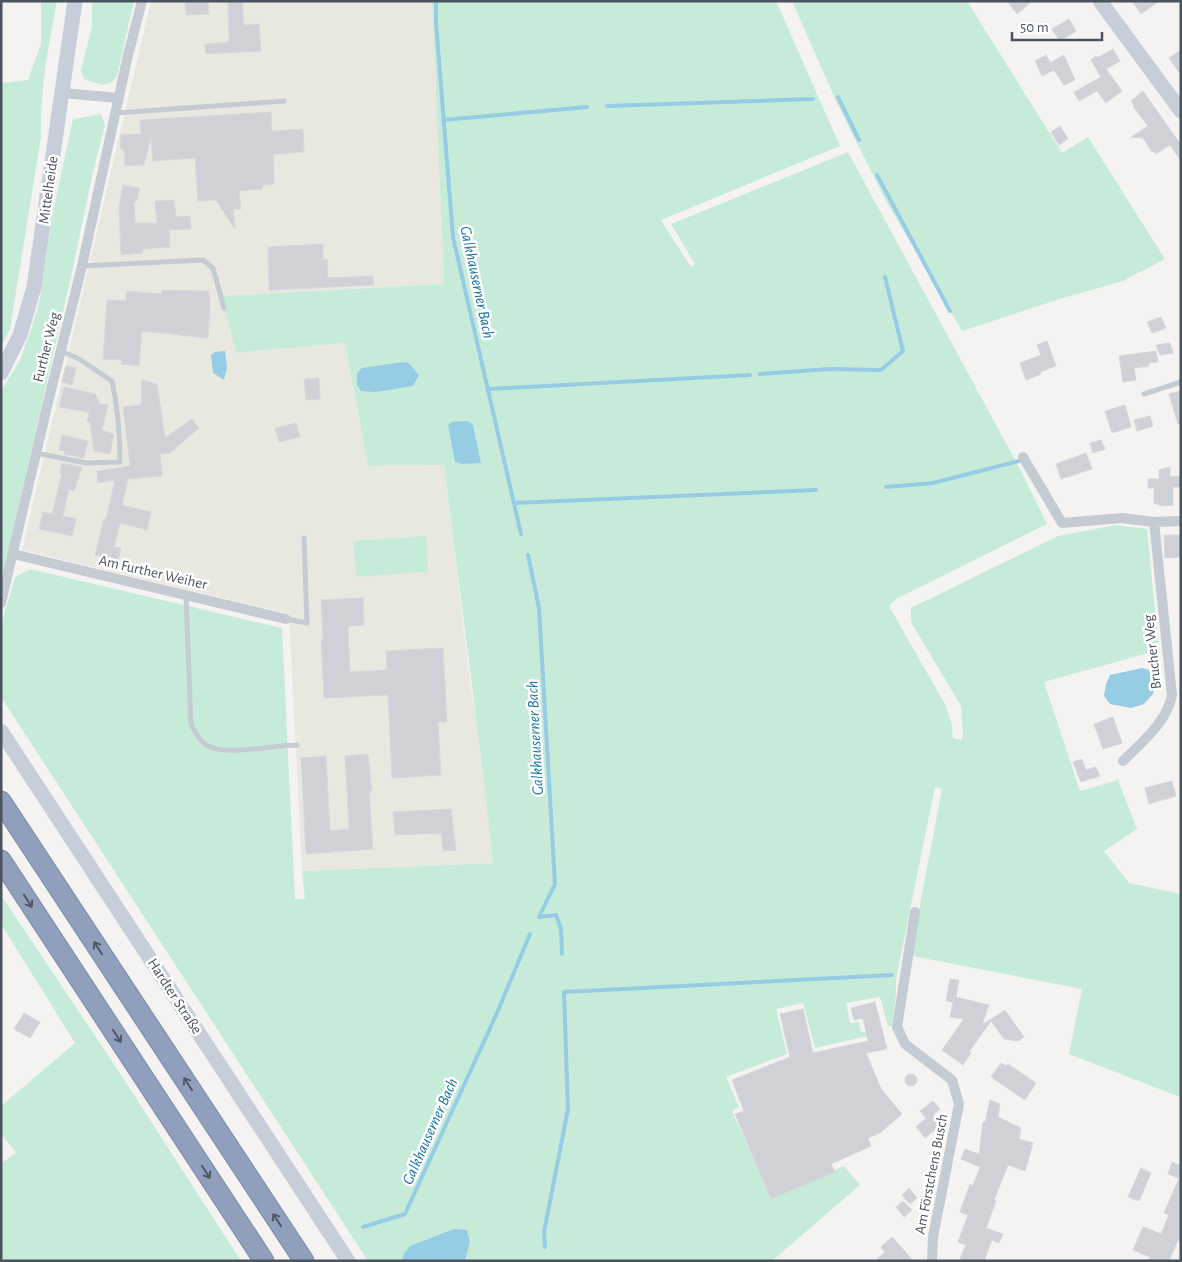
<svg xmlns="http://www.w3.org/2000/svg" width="1182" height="1262" viewBox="0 0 1182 1262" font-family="'Alegreya Sans',sans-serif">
<rect width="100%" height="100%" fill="#f4f3f2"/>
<path fill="#e9e8e0" d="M151,1H432L444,284L221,296L236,353L345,343L368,466L444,465L471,689L480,740L493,863L302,871L289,614L22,550Z"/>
<path fill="#c6ecd9" d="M41,1H57C48,48 40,89 41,137L10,329L1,347V83L28,80L41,44Z
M92,1H134L117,76L112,82L102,85L84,79L81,70L92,26Z
M432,1H776L840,146L661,220L691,267L695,264L671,224L848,152L1020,469L1047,524L896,599L889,606L946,706L952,725L953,738L961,740L963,735L961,706L911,622V608L1058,536L1116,525L1147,529L1159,650L1044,682L1080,791L1118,780L1137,829L1104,851L1129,883L1181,894L1180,1097L1069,1054L1082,989L912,956L918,915L942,789L935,787L896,979V995L892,1026H888L880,997L846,1003L850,1023L859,1022L861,1032H868V1036L815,1048L803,1003L776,1009L787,1054L726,1077L739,1107L732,1111L771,1197L844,1166L860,1185L772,1261H368L1,697V625L15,577L30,569L282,628L295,899H305L302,871L493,863C479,730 460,597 444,465L368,466L345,343L236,353L221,296L444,284Z
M792,1H967L1062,153L1088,137L1165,259L1123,281L1063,298L962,331L885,199L836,101Z
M101,114L105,125L92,176L73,268L1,582V391L19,362L30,333L39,303L53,212L73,119Z
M426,536L428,572L356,577L353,541Z
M1,895L114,1064L241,1261H1V1164L16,1152L1,1134V1106L75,1043L1,924Z"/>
<path fill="#97cce5" d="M225,351L227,368L224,380L213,373L211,355L215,352Z
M403,362L409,363L419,375L413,386L376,392L361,391L357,385V373L362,368Z
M468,421L473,425L481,463L462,464L455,462L448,425L452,422Z
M1142,668L1149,670L1155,683L1153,694L1144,704L1131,708L1110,704L1104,696L1106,684L1110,675Z
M454,1229L467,1230L470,1242L465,1261H402L404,1253L410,1246Z"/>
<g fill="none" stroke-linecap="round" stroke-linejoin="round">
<path stroke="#97cce5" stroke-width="4" d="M436,1V23L453,237L521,534
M838,97L859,140
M607,106L813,99
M443,120L587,107
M877,175L950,311
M760,374L830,369L881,370L903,351L885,277
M488,389L750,375
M886,487L933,483L1019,461
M514,503L816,490
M528,555L539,608L555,884L539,917
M539,917L556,915L561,929L562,954
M363,1227L405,1214L497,1013L530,934
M545,1247L544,1232L568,1109L564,992L892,975"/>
</g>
<path fill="#d0d1d6" stroke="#d7d8dd" d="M185,1H208L209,14L186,15Z
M228,1H242L244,25L259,24L261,51L206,54L205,44L229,42Z
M1007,1H1032L1017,14Z
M1132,1H1159L1141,14Z
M1069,19L1076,31L1060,41L1052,29Z
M1113,49L1120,61L1106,69L1122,91L1106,103L1097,91L1079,101L1074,92L1101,77L1091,60L1096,56L1097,58Z
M1181,50V75L1169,58Z
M1046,55L1053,68L1050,63L1064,55L1075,80L1064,85L1054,70L1042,76L1035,61Z
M1143,91L1181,145V161L1170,145L1156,154L1154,151L1152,152L1143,138L1131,137L1148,126L1133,106L1134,105L1131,101Z
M271,112L272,131L303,129L304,152L273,154L274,184L263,185L262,189L239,191L241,209H233L235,229L216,200L198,201L195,158L153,161L151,137L144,165L125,166L124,150H121L120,135L141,134L140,120Z
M1060,126L1068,139L1059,145L1051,132Z
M123,185L140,188L136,202H134L135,223H157L155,201L174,200L176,217L190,216L191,229L169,230L170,247L143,249V253L121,255L119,207Z
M323,244V260L327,259L328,278L373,276L374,285L269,290L268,247Z
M162,290L209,291L210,304L208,338L142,331L139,366L121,364L122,360L103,359L107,300L126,301L127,291L161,294Z
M1161,317L1166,328L1152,333L1147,322Z
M1047,341L1056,366L1040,372L1041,374L1026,380L1020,363L1041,355L1037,345Z
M1170,343L1173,353L1160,355L1156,345Z
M1156,351L1158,362L1149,363V366L1134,368L1136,380L1123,382L1119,356Z
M66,366L76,368L72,385L62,382Z
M319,378L320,399L306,400L304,379Z
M142,380L157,384L165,438L192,419L199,428L170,453L160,454L162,476L128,479L122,505L151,512L147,530L120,523L114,547L121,548L118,560L95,555L104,519H106L115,480L98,483L97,471L130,466L123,407L141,405Z
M64,387L95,394L100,404L108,405L102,430L114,434L110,454L94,451L90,422H87L89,412L59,407Z
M1181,391V424H1178L1169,394Z
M1125,405L1131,427L1112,433L1105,411Z
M1150,416L1153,426L1137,431L1134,420Z
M296,423L300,437L279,442L275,428Z
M62,435L88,441L84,458L64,454L65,451L59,450Z
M1101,440L1105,449L1093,453L1090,443Z
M1086,453L1092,469L1061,479L1056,464Z
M62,463L82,467L74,491L69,489L63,516L76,519L72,536L39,529L43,512L52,514L62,473H60Z
M1170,467V477L1180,476L1181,487H1173V505L1162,506L1154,503V488H1148V479H1159V470Z
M1164,535H1181V557L1165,558Z
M363,598L364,625L348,626L350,672L387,670L386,651L443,648L447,722H438L441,775L392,778L388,695L324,698L321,640L323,639L321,600Z
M1113,717L1122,743L1103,749L1094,724Z
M368,754L372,791H369L373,849L306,854L301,758L326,756L330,831L349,829L345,756Z
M1082,759L1086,770L1096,767L1100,776L1081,782L1073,762Z
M1172,781L1176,796L1149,804L1145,788Z
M451,809L456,850L443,851L441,833L395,835L393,812Z
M950,979L959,980L956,997L989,1005L982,1025L1005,1010L1024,1037L1018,1041L1004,1039L991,1021L969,1052L971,1053L963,1065L942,1050L964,1019L950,1017L953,1002L946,1001Z
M875,1002L887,1049L866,1053L881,1089L902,1114L880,1133L868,1138L871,1146L831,1164L835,1172L771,1199L735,1114L744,1111L732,1080L790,1057L780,1014L803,1009L813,1053L868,1041L863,1018L854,1020L851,1008Z
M24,1013L40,1022L30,1038L14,1029Z
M1001,1063L1006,1066L1008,1064L1036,1083L1025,1100L991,1077Z
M905 1080a6 6 0 1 1 12 0a6 6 0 1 1-12 0Z
M990,1100L1000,1104L998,1117L1021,1128L1019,1139L1033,1143L1025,1171L1008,1165L994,1200L996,1201L986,1228L1003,1234L999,1243L992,1240L984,1261H959L966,1245L958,1242L968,1215L960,1212L962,1206L970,1184L973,1186L980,1167L961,1159L965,1149L979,1154L983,1122H985Z
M933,1101L940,1109L933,1115L941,1125L925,1138L916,1127L926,1118L920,1111Z
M1172,1162L1181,1166V1172L1178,1178L1168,1174Z
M1141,1168L1151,1173L1139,1201L1128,1197Z
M1181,1174V1240H1178L1169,1261H1148L1150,1257L1133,1250L1143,1227L1161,1234L1169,1215L1164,1213Z
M909,1188L917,1198L910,1204L902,1195Z
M903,1201L912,1210L904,1217L896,1207Z
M892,1237L903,1249L913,1261H875L885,1252L881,1247Z"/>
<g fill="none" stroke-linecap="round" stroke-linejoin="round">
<defs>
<path id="highway" d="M1,801L304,1261
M1,860L264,1261"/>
</defs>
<use href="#highway" stroke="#7a8aa7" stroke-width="21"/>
<path stroke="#c4cbd2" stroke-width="5" d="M116,113L284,101
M82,266L203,260L213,268L224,308
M1144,394L1181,382
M36,453L86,463L120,462C120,434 118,408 112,381L79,359L61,351
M186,596L191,724C195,732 199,741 208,746C226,756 275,745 297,745
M286,619L307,623L304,538"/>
<path stroke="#c4cbd2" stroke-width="10" d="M62,93L119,98
M1023,457L1062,523L1122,518L1154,522
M13,554L286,619
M1,603L49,398L82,266L128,55L142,1
M1123,761C1142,742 1167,722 1172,695L1154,522L1181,521
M915,912L897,1027L905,1044L952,1080L959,1104L933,1237L932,1261"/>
<path stroke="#c7cdd9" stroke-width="15" d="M1100,1L1181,111
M1,373L20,335L34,287L75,1
M1,731L348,1261"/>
<use href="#highway" stroke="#8f9fbc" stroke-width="19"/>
</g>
<defs><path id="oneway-shaft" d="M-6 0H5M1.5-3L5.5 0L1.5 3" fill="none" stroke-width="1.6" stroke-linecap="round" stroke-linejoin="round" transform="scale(1.25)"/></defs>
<g stroke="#4e5763">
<use href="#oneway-shaft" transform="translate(28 901) rotate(57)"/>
<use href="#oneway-shaft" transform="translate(98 948) rotate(-123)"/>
<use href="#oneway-shaft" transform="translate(117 1036) rotate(57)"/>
<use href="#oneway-shaft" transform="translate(188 1084) rotate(-123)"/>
<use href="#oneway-shaft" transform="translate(206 1172) rotate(57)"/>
<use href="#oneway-shaft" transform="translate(277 1220) rotate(-123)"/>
</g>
<g text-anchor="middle" stroke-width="5" stroke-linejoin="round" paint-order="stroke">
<g font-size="15" fill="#4b535e" stroke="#fff">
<text transform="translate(48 190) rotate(-82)" y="5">Mittelheide</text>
<text transform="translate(46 347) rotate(-76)" y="5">Further Weg</text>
<text transform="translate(153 572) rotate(13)" y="5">Am Further Weiher</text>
<text transform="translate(1152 652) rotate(-96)" y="5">Brucher Weg</text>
<text transform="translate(175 996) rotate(57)" y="5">Hardter Straße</text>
<text transform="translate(931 1174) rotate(-79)" y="5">Am Förstchens Busch</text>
</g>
<g font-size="16" font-style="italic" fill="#1a76a3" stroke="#fff">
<text transform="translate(478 282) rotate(78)" y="6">Galkhauserner Bach</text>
<text transform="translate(534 738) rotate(-93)" y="6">Galkhauserner Bach</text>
<text transform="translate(429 1131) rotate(-66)" y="6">Galkhauserner Bach</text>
</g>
</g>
<rect width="1182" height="1262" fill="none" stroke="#4b535e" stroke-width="5"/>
<path d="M1012 32v8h90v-8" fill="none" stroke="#4b535e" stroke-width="2.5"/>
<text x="1020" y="32" font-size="15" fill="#4b535e" stroke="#ffffff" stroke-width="4" paint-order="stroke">50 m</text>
</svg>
